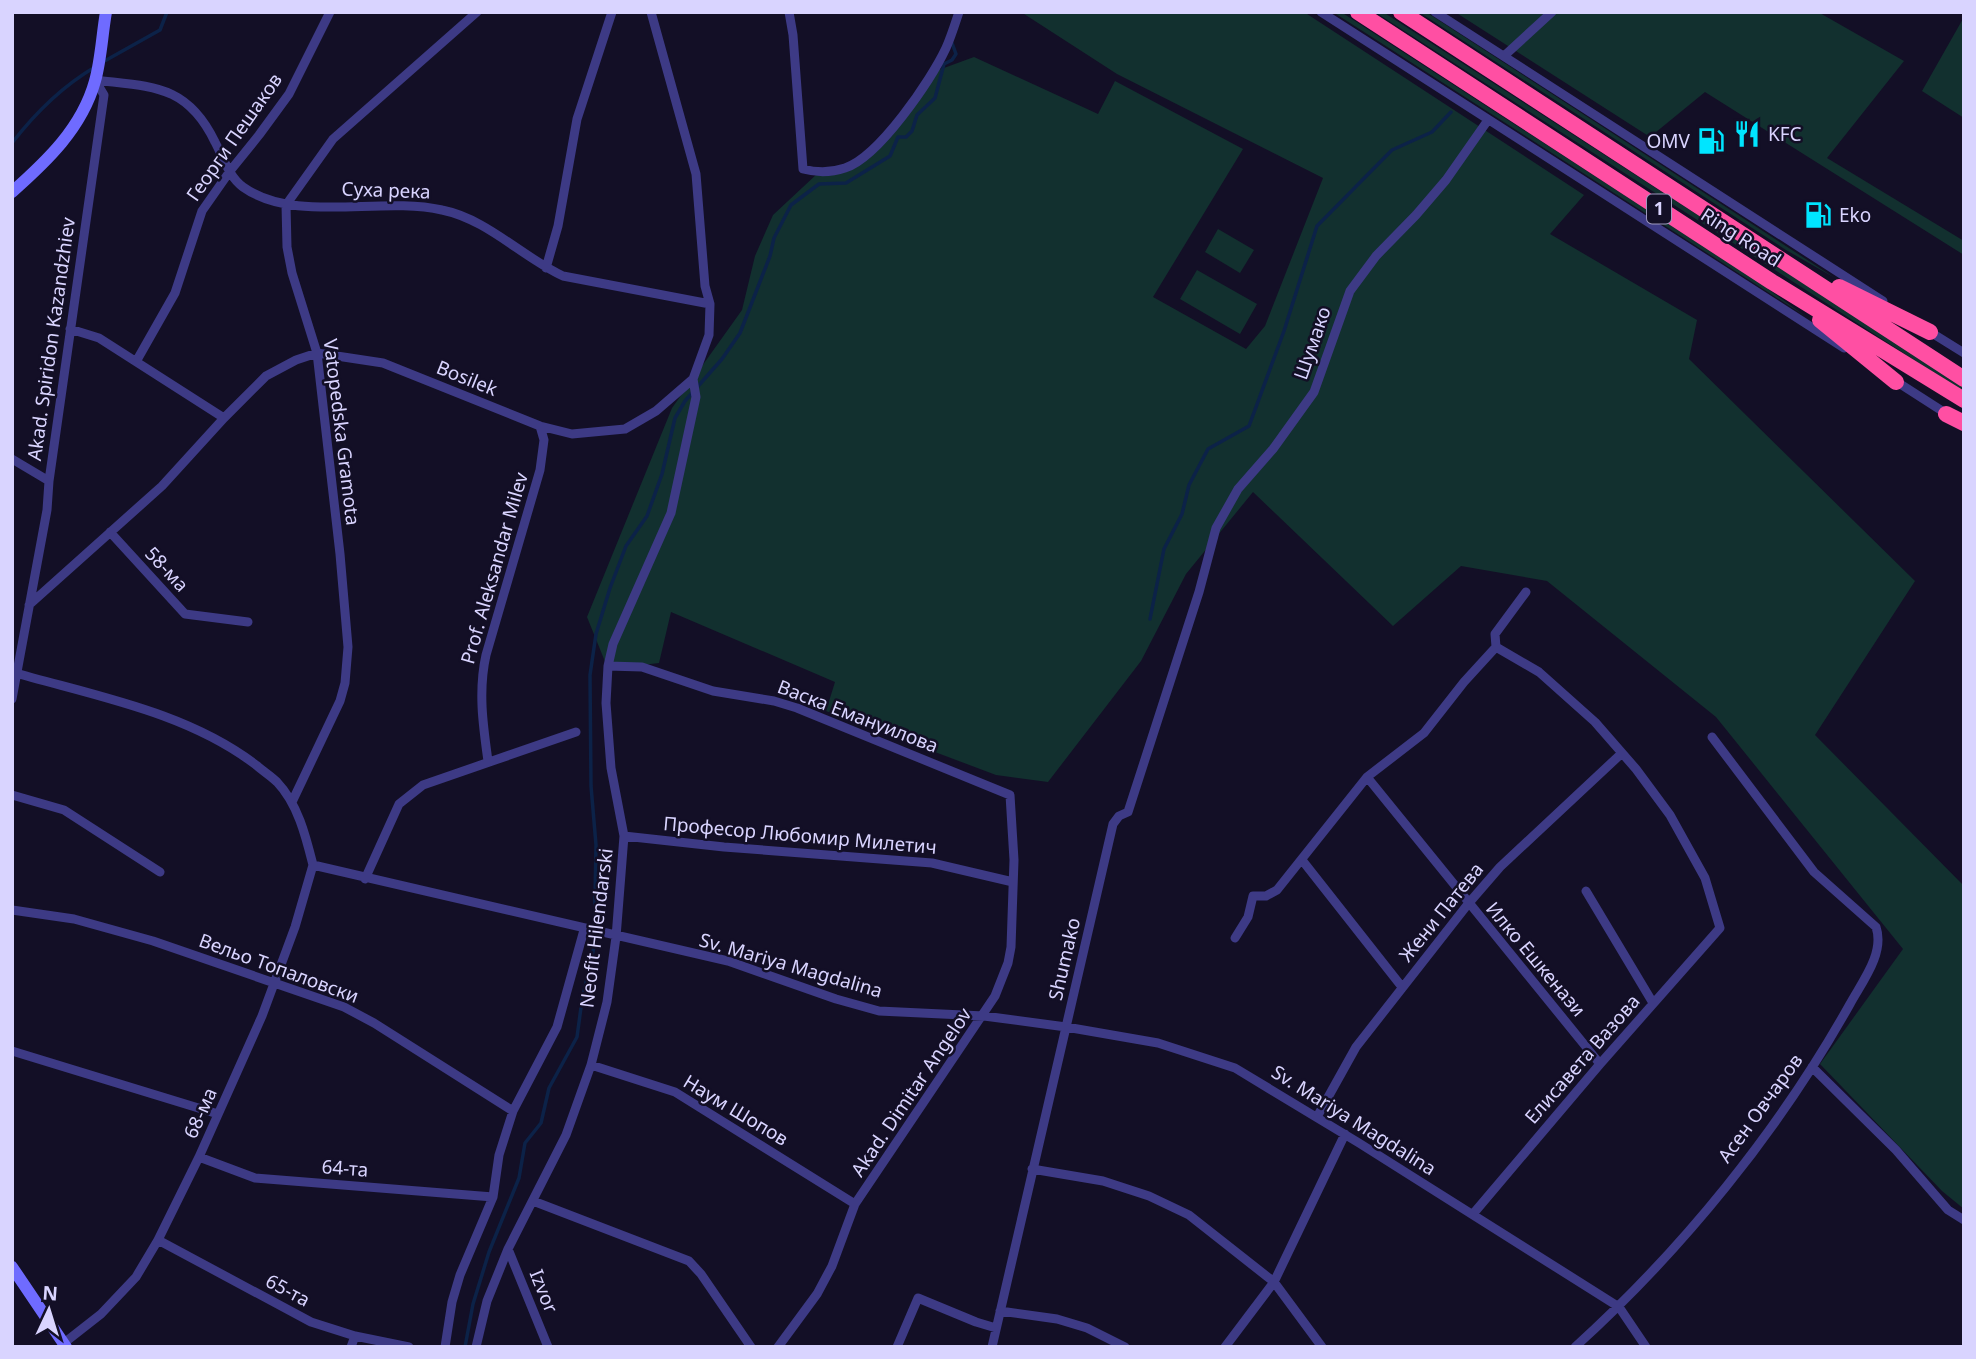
<svg xmlns="http://www.w3.org/2000/svg" width="1976" height="1359" viewBox="0 0 1976 1359" font-family="'Noto Sans',sans-serif">
<rect width="100%" height="100%" fill="#130f26"/>
<path fill="#12302f" d="M1021,12H1304L1584,195L1550,234L1697,320L1689,359L1915,581L1815,735L1964,886V1209L1942,1191L1820,1064L1903,949L1716,717L1547,581L1461,566L1393,626L1253,492L1186,574L1141,661L1048,782L996,775L826,711L835,682L671,612L659,663L608,669L587,617L672,408L742,310L755,256L773,215L818,173L848,167L879,143L933,72L974,57L1098,114L1115,81L1243,149L1153,297L1246,349L1265,326L1323,178L1117,74Z
M1333,12H1341L1757,281L1805,316Z
M1375,12H1383L1964,387V392Z
M1419,12H1426L1835,278L1786,250Z
M1455,12H1818L1904,61L1827,158L1964,241V255L1705,92L1650,137Z
M1964,17V118L1922,91Z
M1218,229L1254,250L1240,273L1205,252Z
M1197,270L1257,304L1240,334L1180,299Z"/>
<g fill="none" stroke-linecap="round" stroke-linejoin="round">
<path stroke="#0c2248" stroke-width="3.5" d="M101,63L160,30L167,12
M12,143C36,112 61,87 95,67
M1150,619L1164,549L1182,514L1189,485L1208,449L1249,426L1284,331L1317,226L1392,150L1432,132L1451,112
M465,1347L473,1304L489,1252L519,1178L525,1143L541,1123L549,1088L577,1037L582,1000L594,947L596,845L591,786L590,675L596,634L610,588L626,546L647,516L662,474L675,418L685,401L722,359L740,333L770,256L774,238L791,205L819,184L846,183L890,156L898,137H906L912,131L917,115L935,98L944,64L952,60L956,54L952,43"/>
<path stroke="#3d3a85" stroke-width="9" d="M789,12L793,35L803,169C818,173 830,173 845,168C879,157 931,80 946,48C951,37 955,24 959,12
M1321,12L1844,348
M1435,12L1883,301
M1504,56L1552,12
M95,80C152,87 187,84 215,142C223,157 229,177 243,187C295,224 380,196 442,210C487,219 522,257 563,276L710,304
M546,268L558,226L577,119L612,12
M70,329L99,338L224,418
M1927,330L1964,353
M137,360L175,293L202,211L230,171L259,135L289,94L330,12
M1894,380L1950,416
M12,459L49,481
M110,532L185,614L248,622
M29,605L162,486L224,418L266,376L296,360L317,353L383,363L540,426L572,434L625,429L656,411L693,379L709,335L710,304L705,286L696,174L651,12
M608,666L642,667L713,691L774,701L797,708L1010,795L1014,860L1011,947L1008,963L995,996L855,1204L832,1266L817,1294L778,1347
M12,672C95,696 187,712 256,765C263,771 271,776 277,782C298,804 306,837 313,865L728,961L836,999L879,1011L984,1016L1066,1027L1158,1043L1235,1068L1359,1143L1619,1307L1646,1347
M12,699L47,510L49,481L104,95L95,80
M488,761C483,725 478,691 486,655L540,470L544,440L540,426
M1367,777L1600,1064
M12,795L64,810L160,872
M292,802L340,701L345,683L348,647L340,554L317,353L292,273L287,247L286,205L333,139L477,12
M624,836L724,847L932,863L1013,882
M1302,860L1402,987
M365,879L399,804L423,785L576,732
M1586,891L1653,1003
M12,910L74,919L153,941L344,1007L374,1023L513,1111
M1235,938L1248,917L1253,896H1266L1277,890L1367,777L1424,733L1464,682L1496,647L1495,634L1526,592
M12,1051L218,1114
M591,1065L675,1092L855,1204
M1812,1067L1896,1150L1948,1210L1964,1220
M1317,1117L1356,1047L1468,904L1500,867L1622,753
M199,1157L255,1178L493,1197
M1032,1169L1103,1181L1149,1196L1189,1215L1274,1282L1322,1347
M533,1201L689,1261L701,1274L751,1347
M1473,1214L1600,1064L1720,928L1705,878L1670,815L1636,769L1595,722L1539,672L1496,647
M158,1240L311,1322L355,1336L409,1347
M508,1249L548,1347
M1000,1311L1057,1319L1087,1328L1125,1347
M64,1343L101,1314L136,1277L158,1240L199,1157L262,1016L295,927L313,865
M351,1347L355,1336
M445,1347L452,1302L460,1275L493,1197L499,1155L513,1111L557,1027L584,930
M476,1347L487,1301L508,1249L566,1135L591,1065L607,1002L616,937L624,836L611,768L606,703L608,666L613,644L671,513L696,397L693,379
M897,1347L918,1298L976,1322L996,1328
M992,1347L1113,824L1119,816L1128,812L1199,592L1216,528L1238,489L1273,449L1314,392L1350,291L1376,256L1416,215L1446,180L1488,120
M1225,1347L1274,1282L1345,1134
M1575,1347C1682,1250 1779,1131 1850,1004C1862,982 1885,953 1876,927L1814,872L1712,737"/>
<path stroke="#6f6bff" stroke-width="12" d="M12,192C47,161 82,128 95,81C101,60 102,35 106,12
M12,1267L66,1347"/>
<path stroke="#ff4fa3" stroke-width="16" d="M1358,12L1772,282L1964,400
M1401,12L1964,379
M1839,287L1930,332
M1820,320L1896,382
M1946,414L1964,423"/>
</g>
<defs>
<symbol id="restaurant-bare" viewBox="-9 -9 18 18"><path d="M-5-6h1v4h1v-4h1v4h1v-4h1v5L-1.5 .5V6h-2V.5L-5-1ZM5-6V6H3V1.5H1.5Q1.5-4 5-6Z" fill="#00e5ff" stroke="#130f26" stroke-width="2.5" paint-order="stroke"/></symbol>
<symbol id="fuel-bare" viewBox="-9 -9 18 18"><path d="M-5.5-6h7V0h2V4h1.3V-2.5L3-4.5l.8-.8L6-3V5H2.5V1h-1V6h-7ZM-4.2-4.7v3.2H.2V-4.7Z" fill="#00e5ff" stroke="#130f26" stroke-width="2.5" paint-order="stroke"/></symbol>
</defs>
<g fill-rule="evenodd">
<use href="#restaurant-bare" x="1728" y="115" width="38" height="38"/>
<use href="#fuel-bare" x="1692" y="122" width="38" height="38"/>
<use href="#fuel-bare" x="1799" y="196" width="38" height="38"/>
</g>
<g text-anchor="middle" stroke-width="5" stroke-linejoin="round" paint-order="stroke">
<rect fill="#130f26" stroke="#9e99be" stroke-width="2" x="1647" y="194.5" width="24" height="29" rx="5"/>
<g font-size="18" font-weight="bold" fill="#d9d4ff">
<text x="1659" y="215">1</text>
</g>
<g font-size="19" fill="#d9d4ff" stroke="#130f26" text-anchor="start">
<text x="1768" y="141">KFC</text>
<text x="1690" y="148" text-anchor="end">OMV</text>
<text x="1839" y="222">Eko</text>
</g>
<g font-size="19" fill="#d9d4ff" stroke="#130f26">
<text transform="translate(234 137) rotate(-55)" y="7">Георги Пешаков</text>
<text transform="translate(386 190) rotate(2)" y="7">Суха река</text>
<text transform="translate(1741 237) rotate(33)" y="7">Ring Road</text>
<text transform="translate(51 339) rotate(-82)" y="7">Akad. Spiridon Kazandzhiev</text>
<text transform="translate(1312 343) rotate(-71)" y="7">Шумако</text>
<text transform="translate(467 378) rotate(22)" y="7">Bosilek</text>
<text transform="translate(342 432) rotate(83)" y="7">Vatopedska Gramota</text>
<text transform="translate(494 568) rotate(-74)" y="7">Prof. Aleksandar Milev</text>
<text transform="translate(167 569) rotate(47)" y="7">58-ма</text>
<text transform="translate(858 716) rotate(21)" y="7">Васка Емануилова</text>
<text transform="translate(800 835) rotate(5)" y="7">Професор Любомир Милетич</text>
<text transform="translate(1441 912) rotate(-51)" y="7">Жени Патева</text>
<text transform="translate(596 928) rotate(-83)" y="7">Neofit Hilendarski</text>
<text transform="translate(1064 959) rotate(-77)" y="7">Shumako</text>
<text transform="translate(1536 959) rotate(50)" y="7">Илко Ешкенази</text>
<text transform="translate(791 965) rotate(16)" y="7">Sv. Mariya Magdalina</text>
<text transform="translate(279 968) rotate(20)" y="7">Вельо Топаловски</text>
<text transform="translate(1582 1059) rotate(-49)" y="7">Елисавета Вазова</text>
<text transform="translate(911 1092) rotate(-56)" y="7">Akad. Dimitar Angelov</text>
<text transform="translate(1760 1108) rotate(-54)" y="7">Асен Овчаров</text>
<text transform="translate(736 1110) rotate(31)" y="7">Наум Шопов</text>
<text transform="translate(200 1113) rotate(-66)" y="7">68-ма</text>
<text transform="translate(1354 1120) rotate(32)" y="7">Sv. Mariya Magdalina</text>
<text transform="translate(345 1168) rotate(4)" y="7">64-та</text>
<text transform="translate(288 1290) rotate(28)" y="7">65-та</text>
<text transform="translate(544 1291) rotate(68)" y="7">Izvor</text>
</g>
</g>
<rect width="1976" height="1359" fill="none" stroke="#d9d4ff" stroke-width="28"/>
<g transform="translate(49 1310) rotate(4)" stroke="#130f26" stroke-width="5" paint-order="stroke">
<path d="M0-5L12 26L0 18L-12 26Z" fill="#d9d4ff"/>
<text y="-10" font-size="19" font-weight="bold" text-anchor="middle" fill="#d9d4ff">N</text>
</g>
</svg>
